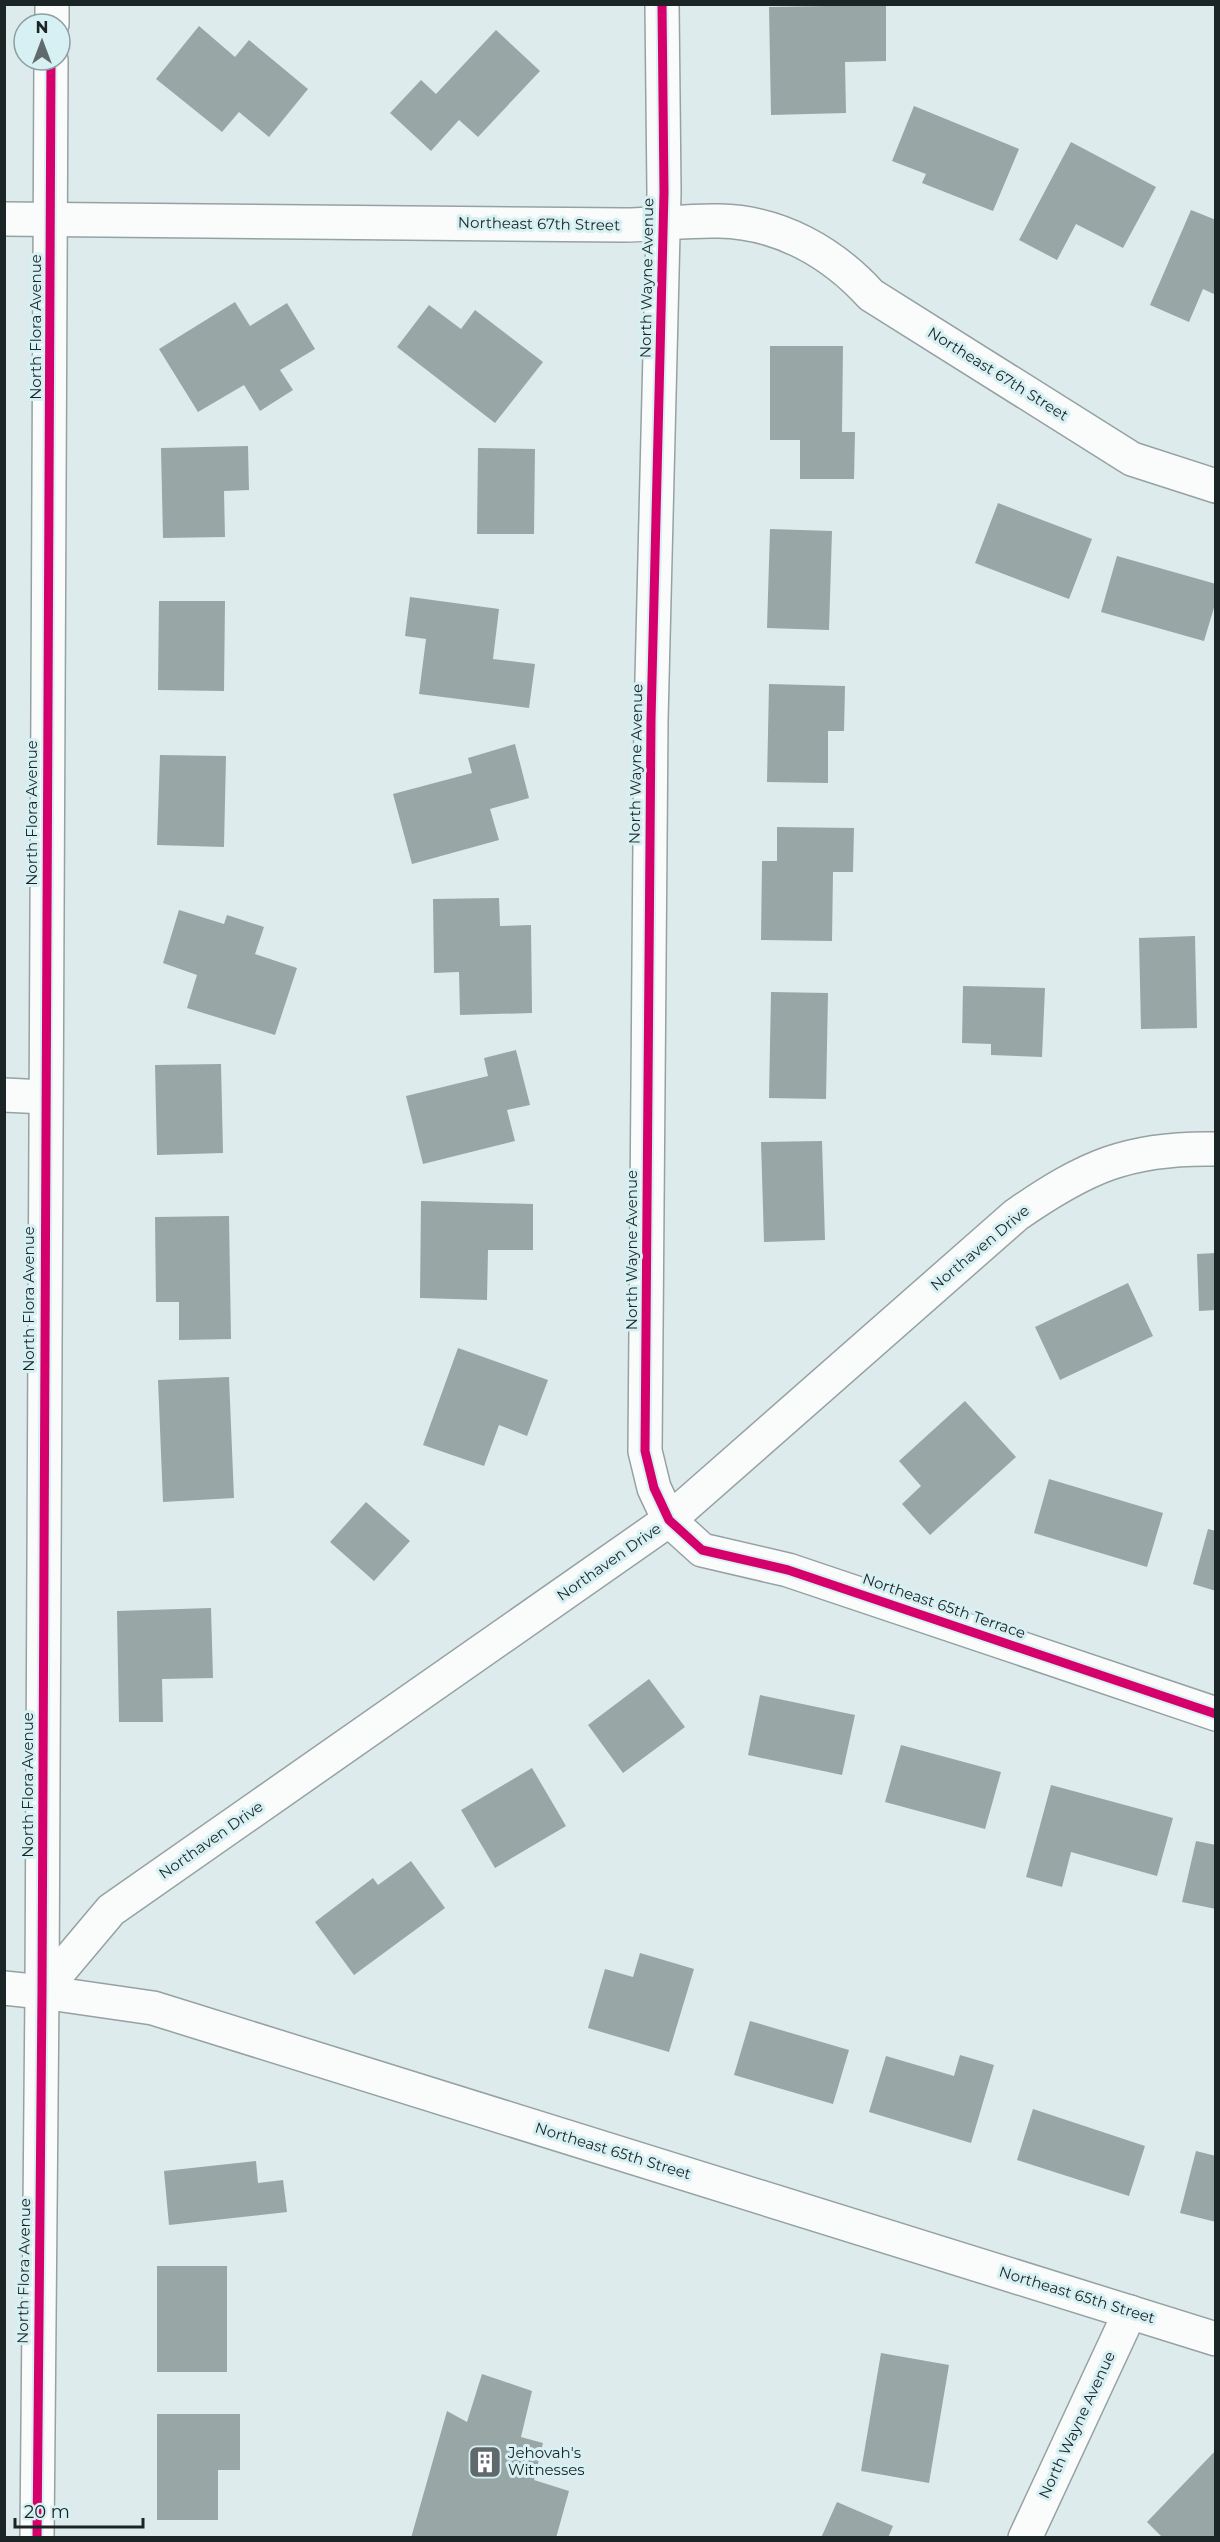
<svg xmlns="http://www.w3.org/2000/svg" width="1220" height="2542" viewBox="0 0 1220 2542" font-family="Montserrat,sans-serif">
<rect width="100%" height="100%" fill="#ddebed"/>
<path fill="#99a6a6" d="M886,5V61L845,62L846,113L771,115L769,7Z
M199,26L235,57L249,40L308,89L269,137L239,112L222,132L156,79Z
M496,30L540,71L478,137L459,120L431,151L390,113L421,80L436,94Z
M914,106L1019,149L993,211L922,183L926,174L892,161Z
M1071,142L1156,187L1123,248L1076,224L1057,260L1019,240Z
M1191,210L1216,220V295L1203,289L1189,322L1150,305Z
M235,302L250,326L287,303L315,349L280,370L293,390L260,411L244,385L198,412L159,349Z
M429,305L461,329L475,310L543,362L495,423L397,347Z
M770,346H843L842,432H855L854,479H800V440H770Z
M248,446L249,490L224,491L225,537L163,538L161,448Z
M478,448L535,449L534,534H477Z
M998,503L1092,539L1069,599L975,563Z
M770,529L832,531L829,630L767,628Z
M1117,556L1216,584V601L1204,641L1101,612Z
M410,597L499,609L493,659L535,664L529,708L419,694L426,639L405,636Z
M159,601H225L224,691L158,690Z
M769,684L845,686L844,731H828V783L767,782Z
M515,744L529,798L490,809L499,840L412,864L393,794L472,773L468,758Z
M160,755L226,756L224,847L157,845Z
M777,827L854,828L853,872H833L832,941L761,940L762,861H777Z
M499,898L500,926L531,925L532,1013L460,1015L459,972L434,973L433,899Z
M179,910L224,924L227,915L264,927L255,954L297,968L275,1035L187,1008L197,975L163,963Z
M1195,936L1197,1028L1141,1029L1139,938Z
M963,986L1045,988L1042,1057L991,1055V1044L962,1043Z
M771,992L828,993L826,1099L769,1098Z
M516,1050L530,1105L507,1110L515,1141L423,1164L406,1096L488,1076L484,1058Z
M221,1064L223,1153L157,1155L155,1065Z
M822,1141L825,1240L764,1242L761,1142Z
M421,1201L533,1204V1250H488L487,1300L420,1298Z
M229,1216L231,1339L179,1340V1302H156L155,1217Z
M1216,1253V1310L1199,1311L1197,1254Z
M1128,1283L1153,1336L1060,1380L1035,1327Z
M458,1348L548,1380L527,1436L499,1425L484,1466L423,1445Z
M229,1377L234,1498L163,1502L158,1380Z
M965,1401L1016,1457L930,1535L902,1504L921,1486L899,1461Z
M1049,1479L1163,1513L1147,1567L1034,1533Z
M366,1502L410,1541L374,1581L330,1542Z
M1208,1529L1216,1531V1591L1193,1584Z
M211,1608L213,1678L162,1679L163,1722H119L117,1611Z
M649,1679L685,1727L623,1773L588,1725Z
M760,1695L855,1715L842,1775L748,1755Z
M901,1745L1001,1772L985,1829L885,1802Z
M532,1768L566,1826L495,1868L461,1810Z
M1051,1785L1173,1818L1157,1876L1071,1852L1062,1887L1026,1877Z
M1196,1841L1216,1845V1909L1182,1902Z
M411,1861L445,1908L354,1975L315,1922L373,1878L378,1885Z
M640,1953L694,1969L669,2052L588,2028L605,1969L633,1977Z
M750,2021L849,2050L833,2104L734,2075Z
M960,2055L994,2065L971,2143L869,2112L886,2056L954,2076Z
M1033,2109L1145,2146L1129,2196L1017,2160Z
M1196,2151L1216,2156V2222L1180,2213Z
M256,2161L258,2183L283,2180L287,2212L169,2225L164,2171Z
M157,2266H227V2372H157Z
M881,2353L949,2365L929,2483L861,2471Z
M482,2374L532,2391L521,2437L543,2443L534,2480L569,2491L556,2538H411L447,2411L467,2422Z
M157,2414H240V2470H218V2520H157Z
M1216,2450V2534L1212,2538H1163L1147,2522Z
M837,2502L893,2526L888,2538H821Z"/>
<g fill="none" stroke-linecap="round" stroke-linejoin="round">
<defs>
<path id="street" d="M662,4L664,192L651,720L645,1451L654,1488L669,1520L702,1550L788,1570L1216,1714
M4,219L623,225C655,225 688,220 719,221C779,222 832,252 871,295L1132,459L1216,486
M4,1095L45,1097
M4,1988L42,1992L111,1910L669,1520L1016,1215C1085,1167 1129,1147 1216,1149
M1025,2538L1130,2312"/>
<path id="secondary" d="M52,24V4
M42,1992L153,2008L1216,2339
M37,2538L42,1992L51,60"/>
</defs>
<use href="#street" stroke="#96a1a2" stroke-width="36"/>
<use href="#secondary" stroke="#96a1a2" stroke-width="36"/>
<use href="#street" stroke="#fafcfc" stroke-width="33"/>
<use href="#secondary" stroke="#fafcfc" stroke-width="33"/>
<defs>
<path id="cycleway" d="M662,4L664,192L651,720L645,1451L654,1488L669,1520L702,1550L788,1570L1216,1714
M37,2538L42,1992L51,60"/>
</defs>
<use href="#cycleway" stroke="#d7f0f3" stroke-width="13"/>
<use href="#cycleway" stroke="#d6006c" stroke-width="9"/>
</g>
<defs>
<symbol id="building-square" viewBox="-11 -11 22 22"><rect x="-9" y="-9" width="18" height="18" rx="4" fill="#606a6c" stroke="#d7f0f3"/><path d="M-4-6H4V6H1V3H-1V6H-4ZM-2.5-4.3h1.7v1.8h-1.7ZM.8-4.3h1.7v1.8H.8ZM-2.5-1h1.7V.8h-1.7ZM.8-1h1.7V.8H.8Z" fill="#fff"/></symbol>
</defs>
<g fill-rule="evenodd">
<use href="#building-square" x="466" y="2443" width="38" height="38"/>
</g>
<g text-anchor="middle" stroke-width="6" stroke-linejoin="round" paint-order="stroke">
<g font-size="15" fill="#1c2526" stroke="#d7f0f3">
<text transform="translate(539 224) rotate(1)" y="5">Northeast 67th Street</text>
<text transform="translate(647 278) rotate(-89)" y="5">North Wayne Avenue</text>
<text transform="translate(36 327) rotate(-90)" y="5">North Flora Avenue</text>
<text transform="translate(998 374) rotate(32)" y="5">Northeast 67th Street</text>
<text transform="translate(636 764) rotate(-89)" y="5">North Wayne Avenue</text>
<text transform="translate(32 813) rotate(-90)" y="5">North Flora Avenue</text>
<text transform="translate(980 1248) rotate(-40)" y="5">Northaven Drive</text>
<text transform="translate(632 1250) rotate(-90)" y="5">North Wayne Avenue</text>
<text transform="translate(29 1299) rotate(-90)" y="5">North Flora Avenue</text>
<text transform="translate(609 1562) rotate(-35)" y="5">Northaven Drive</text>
<text transform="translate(944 1606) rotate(19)" y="5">Northeast 65th Terrace</text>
<text transform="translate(28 1785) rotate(-90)" y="5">North Flora Avenue</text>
<text transform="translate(211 1840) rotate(-35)" y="5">Northaven Drive</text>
<text transform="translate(613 2151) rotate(17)" y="5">Northeast 65th Street</text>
<text transform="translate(24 2271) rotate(-89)" y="5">North Flora Avenue</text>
<text transform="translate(1077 2295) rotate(17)" y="5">Northeast 65th Street</text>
<text transform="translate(1077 2425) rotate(-65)" y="5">North Wayne Avenue</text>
</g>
<g font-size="15" fill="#1c2526" stroke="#d7f0f3" text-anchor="start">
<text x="508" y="2458">Jehovah's<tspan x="508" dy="17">Witnesses</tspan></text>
</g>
</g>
<rect width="1220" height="2542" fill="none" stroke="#1c2526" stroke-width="12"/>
<g transform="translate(42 42)"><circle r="28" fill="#d7f0f3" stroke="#8c9fa1" stroke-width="1.5"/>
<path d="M0-4.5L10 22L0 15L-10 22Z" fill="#606a6c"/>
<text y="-9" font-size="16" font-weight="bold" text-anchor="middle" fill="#1c2526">N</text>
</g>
<path d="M15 2518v9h128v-9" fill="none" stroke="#1c2526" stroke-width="3"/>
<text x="24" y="2518" font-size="18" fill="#1c2526" stroke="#d7f0f3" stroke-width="4.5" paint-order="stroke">20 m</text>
</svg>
